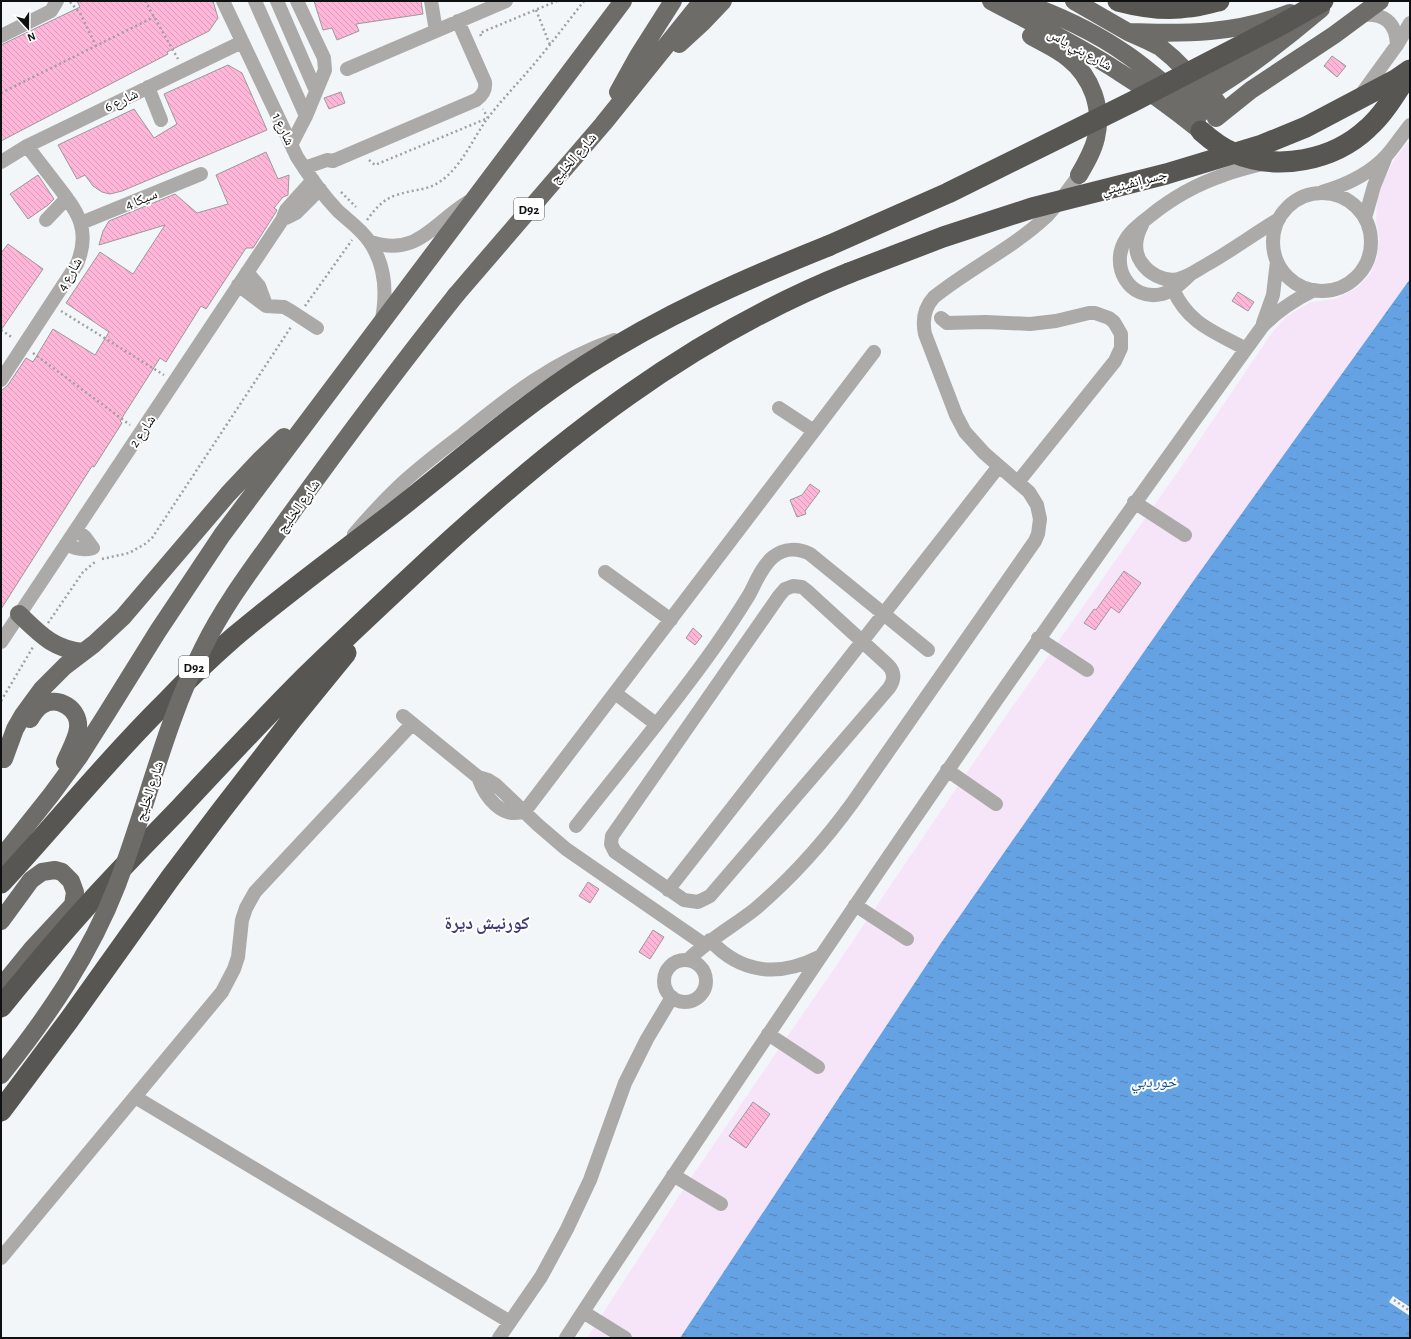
<svg xmlns="http://www.w3.org/2000/svg" width="1411" height="1339" viewBox="0 0 1411 1339" font-family="'Alegreya Sans','Noto Naskh Arabic',sans-serif">
<defs>
<pattern id="water-ripples" width="26" height="14" patternUnits="userSpaceOnUse"><rect width="26" height="14" fill="#65a2e4"/><path d="M2 4q2-2 4 0t4 0M15 11q2-2 4 0t4 0" fill="none" stroke="#5283b7"/></pattern>
<pattern id="building-back-hatch" width="6" height="6" patternUnits="userSpaceOnUse"><rect width="6" height="6" fill="#ffb6d9"/><path d="M-1 5l2 2M0 0l6 6M5-1l2 2" fill="none" stroke="#d99bb9"/></pattern>
</defs>
<rect width="100%" height="100%" fill="#f2f6f9"/>
<path fill="#f6e5f8" d="M1410,139V279L1194,580L941,943L680,1338H587L686,1185L800,1018L840,960L991,737L1177,473L1271,334L1287,316L1311,302L1336,299L1358,287L1371,273L1377,257L1379,238L1376,220L1377,201L1383,182L1394,160Z"/>
<path fill="url(#water-ripples)" d="M1410,279V1338H680L941,943L1194,580Z"/>
<path fill="#f2f6f9" d="M1393,1296L1410,1307V1316L1389,1302Z"/>
<path fill="url(#building-back-hatch)" stroke="#9d989a" d="M77,1H213L218,18L209,31L167,52L168,54L1,141V45L80,7Z
M314,1H421L423,14L356,24L359,31L337,40L332,28L323,30Z
M1332,56L1346,66L1337,77L1324,66Z
M228,65L242,73L267,130L122,191L110,194L102,192L93,186L85,175L77,179L58,145L134,109L154,138L177,124L164,94Z
M341,92L345,103L329,109L324,98Z
M266,152L278,179L289,175L288,195L283,197L274,208L277,210L276,212L253,248H246L206,309L201,306L166,362L160,358L120,421L122,423L94,467L92,466L1,609V391L8,385L26,358L33,362L53,329L95,355L109,332L66,303L100,252L133,274L165,225L99,245L103,231L109,221L175,194L197,213L228,204L216,175Z
M38,175L54,199L48,205L28,219L10,194Z
M8,244L43,269L1,330V253Z
M1238,292L1254,302L1248,311L1232,301Z
M810,484L820,491L805,511L806,514L797,517L790,500L802,495Z
M1124,571L1141,583L1119,613L1111,607L1095,630L1084,623L1094,609L1096,610Z
M693,628L702,636L695,645L686,638Z
M588,882L599,889L590,903L579,896Z
M653,930L664,937L650,959L639,952Z
M753,1102L770,1114L746,1148L729,1136Z"/>
<g fill="none" stroke-linecap="round" stroke-linejoin="round">
<path stroke="#9ea1a3" stroke-width="2.5" stroke-dasharray="2 3" stroke-linecap="butt" d="M145,1L178,59
M70,2L80,13L96,46
M536,10L550,45
M481,36L480,33L557,1
M1,93L154,17
M369,160L375,165L488,118L483,109
M341,192L356,207
M367,220C375,209 383,199 397,195C416,188 430,192 447,176C464,161 474,137 487,119C500,102 515,86 529,70C548,48 566,24 584,1
M305,306L352,240
M61,311L164,375
M1,330L13,338
M33,353L130,425
M102,559L129,553L145,544L152,538L291,327
M48,623L83,572L95,562
M1,701L33,647
M1394,1300L1410,1311"/>
<path stroke="#abaaa8" stroke-width="14" d="M223,1L297,157C309,176 323,195 338,211C349,221 361,229 369,241C386,265 387,296 381,324
M255,1L306,116
M277,1L316,91
M431,1L436,31
M1362,15C1384,13 1396,22 1397,45
M1,36L51,11L57,1
M347,69L506,1
M148,87L161,120
M1360,96L1397,45L1410,23
M291,145L306,116L325,70L324,58L297,1
M1,162L27,146L242,42
M304,168L327,160L333,161L476,100C483,95 486,90 485,82L458,21
M1322,192C1346,185 1370,174 1387,155C1395,146 1402,135 1410,125
M1273 242a49 49 0 1 1 98 0a49 49 0 1 1-98 0Z
M286,218L296,213L320,189
M1365,218L1374,186L1385,159
M46,220L67,198
M81,223L201,174
M1142,225C1136,236 1133,251 1141,262C1149,274 1164,282 1178,279C1188,277 1197,270 1206,265C1231,251 1254,234 1279,219
M369,241C416,259 433,223 468,202
M247,272L259,286L266,305
M1191,274C1183,281 1173,292 1162,294C1129,302 1109,265 1126,239C1131,230 1142,222 1150,216C1172,198 1197,184 1224,175C1237,170 1251,167 1265,163
M238,285L266,306L284,307L291,311L317,328
M1173,289C1188,324 1215,332 1246,349
M941,318L947,323L986,322L1030,324L1056,321L1089,313H1095L1109,318L1114,322L1121,334V348L1115,361L1018,482
M1263,323L1273,295L1277,261
M1,380L77,264C91,230 78,212 57,185C47,172 37,159 27,146
M779,408L814,431
M1134,502L1185,535
M354,534C368,518 382,502 397,488C418,468 441,451 463,434C511,395 554,361 614,340
M66,544C75,549 83,551 93,548L85,537L76,530
M605,572L671,620
M793,586L802,587L806,590L888,665C895,672 895,680 889,688L710,896L698,902L684,900L615,852L611,844L612,836L779,596L785,589Z
M1038,638L1087,670
M1,642L282,220L286,210L313,180
M615,693L656,724
M403,716L478,777L488,780L496,785L538,825L566,849L705,945
M947,770L996,804
M478,777C485,797 502,820 525,811L874,352
M576,826C622,767 671,709 714,648C726,631 738,613 749,595C756,582 762,566 773,557C784,548 798,548 810,554L928,650
M668,890L999,466
M855,905L907,939
M710,940C741,974 779,977 819,957
M688,960C708,940 732,927 754,910C792,878 824,842 853,802L1035,541L1038,534L1040,519L1037,505L1029,492L984,453L965,432L956,415L925,334C922,320 924,308 934,297C970,268 1013,248 1047,216C1059,203 1069,189 1079,175
M664 981a21 21 0 1 1 42 0a21 21 0 1 1-42 0Z
M768,1034L818,1067
M135,1097L510,1322
M673,1175L721,1204
M1,1258L222,992L234,969L238,957L242,920L246,908L255,892L412,724
M583,1312L625,1338
M499,1338L541,1277L567,1229L590,1180L625,1083L647,1039L672,997
M566,1338C632,1236 700,1136 768,1035C928,796 1092,560 1262,327C1277,311 1294,300 1314,290"/>
<path stroke="#6d6c68" stroke-width="18" d="M991,1C1034,24 1078,45 1119,72C1148,90 1175,110 1201,131
M1018,1C1056,14 1093,31 1126,54C1147,68 1166,86 1186,102C1198,109 1210,114 1224,110
M1074,1L1128,32L1146,40L1160,47L1173,58L1217,102
M1128,32C1186,34 1235,34 1290,13
M1031,36C1043,43 1057,49 1068,58C1092,77 1103,108 1096,138C1093,151 1086,163 1079,175
M679,44L703,22L723,1
M1190,89L1253,48
M618,92L638,56L673,1
M1216,118L1251,90L1334,35L1380,1
M1197,120C1196,111 1200,103 1205,97C1214,87 1229,80 1240,72C1268,52 1295,31 1321,9
M456,295L603,124L702,1
M19,614C40,634 53,649 83,652
M30,719C33,714 37,708 42,705C58,695 80,709 78,728C77,739 69,752 65,762
M4,759L15,729L23,715L42,689L65,666L94,644L123,617L228,494L261,459L284,437
M1,858L51,795L79,757L107,713L158,631L222,535L623,1
M1,921L31,880L42,872L55,870L62,872L71,881L75,892L73,905L32,949L1,987"/>
<path stroke="#575652" stroke-width="21" d="M1118,1C1141,7 1166,11 1189,7C1199,6 1209,3 1219,1
M1201,131C1211,140 1221,148 1234,153C1278,171 1333,161 1368,128C1385,113 1397,91 1410,72
M1,883C56,824 107,760 165,703C187,680 210,658 234,637C285,594 340,554 393,513C457,463 518,409 586,365C664,315 743,280 828,246
M1,1007C36,964 71,922 109,882C132,857 156,833 180,808C221,764 262,720 305,677C347,636 390,596 433,556C558,441 689,337 849,273
M1,1111L69,1020L171,877L221,811L293,718L346,653"/>
<path stroke="#6d6c68" stroke-width="18" d="M1,1075C48,1016 90,955 117,885C147,806 165,723 203,648C226,601 258,561 288,518C342,443 398,368 456,295"/>
<path stroke="#575652" stroke-width="21" d="M828,246L948,193L1132,102L1275,28L1323,1
M849,273L943,237L1032,208L1166,174L1262,145L1306,127L1397,79L1410,70"/>
</g>
<g text-anchor="middle" stroke-width="4" stroke-linejoin="round" paint-order="stroke">
<g fill="#fff" stroke="#575858" stroke-width="1">
<rect x="514" y="198" width="30" height="22" rx="3"/>
<rect x="179" y="656" width="30" height="22" rx="3"/>
</g>
<g font-size="13" font-weight="bold" fill="#0f1011">
<text x="529" y="214">D92</text>
<text x="194" y="672">D92</text>
</g>
<g font-size="14" fill="#0f1011" stroke="#fff">
<text transform="translate(1080 49) rotate(29)" y="5">شارع بني ياس</text>
<text transform="translate(121 100) rotate(-26)" y="5">شارع 6</text>
<text transform="translate(284 129) rotate(64)" y="5">شارع 1</text>
<text transform="translate(573 158) rotate(-49)" y="5">شارع الخليج</text>
<text transform="translate(1134 182) rotate(-15)" y="5">جسر إنفينيتي</text>
<text transform="translate(141 199) rotate(-22)" y="5">4 سيكا</text>
<text transform="translate(69 274) rotate(-60)" y="5">شارع 4</text>
<text transform="translate(142 431) rotate(-56)" y="5">شارع 2</text>
<text transform="translate(298 506) rotate(-54)" y="5">شارع الخليج</text>
<text transform="translate(149 791) rotate(-72)" y="5">شارع الخليج</text>
</g>
<g font-size="15" font-style="italic" fill="#13528f" stroke="#fff">
<text x="1154" y="1087">خور دبي</text>
</g>
<g font-size="18" font-weight="bold" fill="#3e3a76" stroke="#fff">
<text x="487" y="929">كورنيش ديرة</text>
</g>
</g>
<rect width="1411" height="1339" fill="none" stroke="#0f1011" stroke-width="4"/>
<g transform="translate(28 28) rotate(159)" stroke="#ffffff" stroke-width="3" paint-order="stroke">
<path d="M0-3L7 15L0 10L-7 15Z" fill="#0f1011"/>
<text y="-6" font-size="11" font-weight="bold" text-anchor="middle" fill="#0f1011">N</text>
</g>
</svg>
